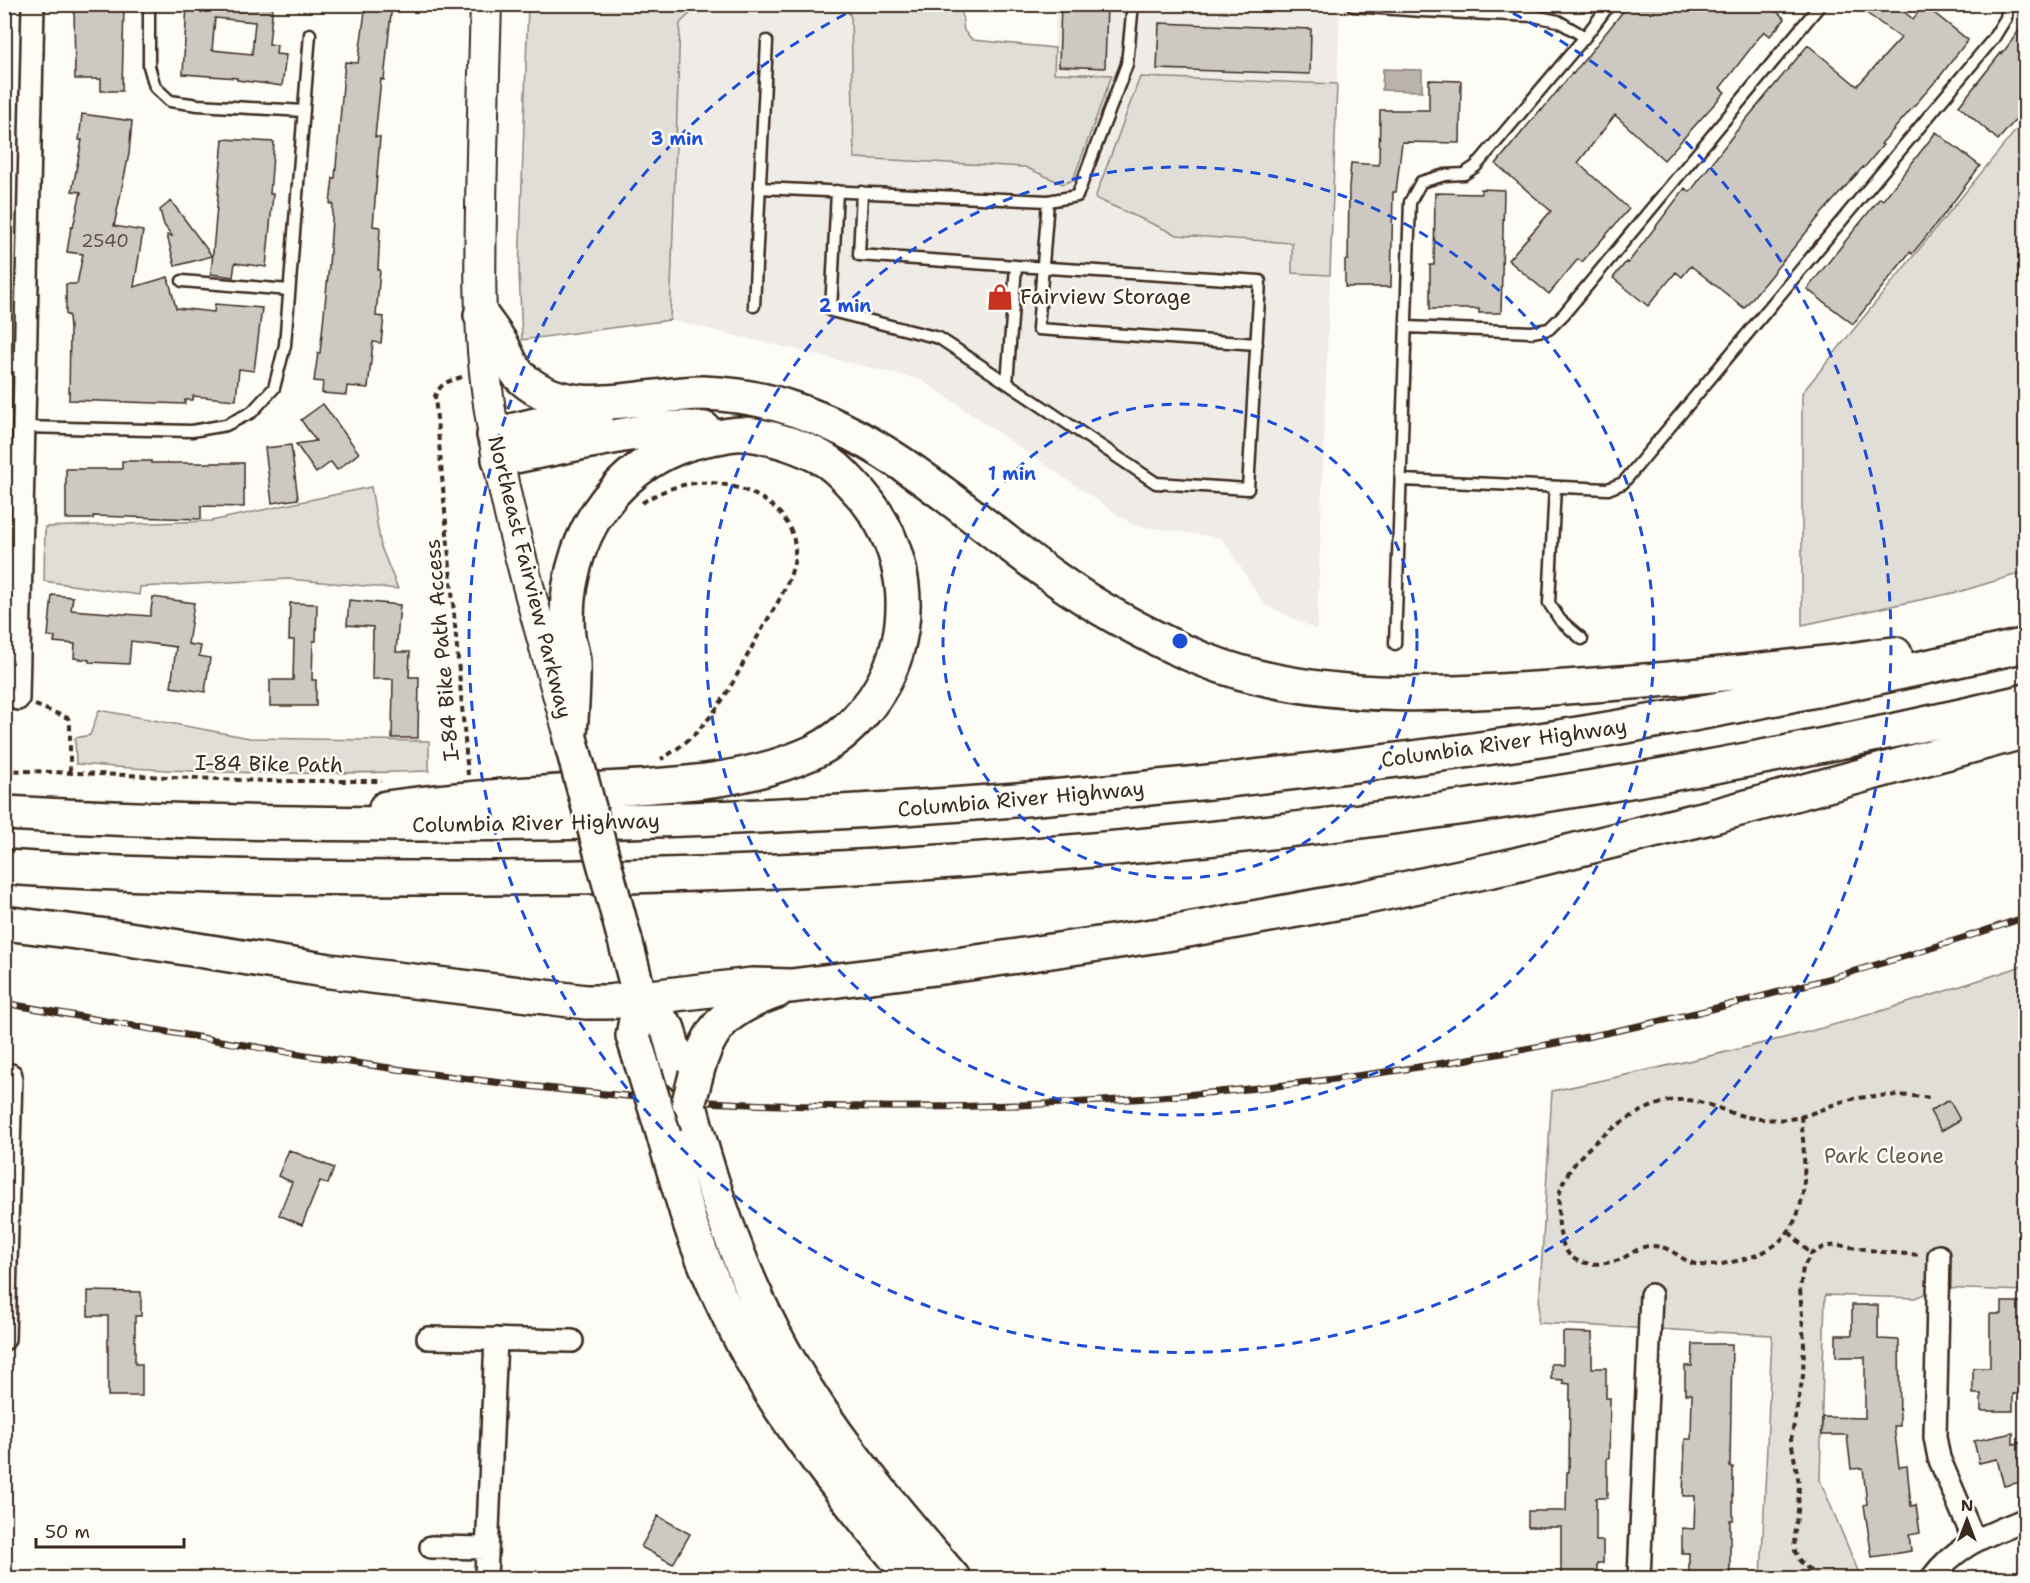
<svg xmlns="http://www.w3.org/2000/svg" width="2030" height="1583" viewBox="0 0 2030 1583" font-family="'Shantell Sans',sans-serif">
<rect width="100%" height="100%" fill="#fdfcf7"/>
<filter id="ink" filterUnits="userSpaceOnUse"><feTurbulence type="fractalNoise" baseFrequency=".0167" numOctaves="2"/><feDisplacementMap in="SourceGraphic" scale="12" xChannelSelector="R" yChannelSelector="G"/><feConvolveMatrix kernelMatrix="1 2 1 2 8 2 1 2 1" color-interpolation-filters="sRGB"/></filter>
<g filter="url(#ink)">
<path fill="#efece7" d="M699,5H845L851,17L854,158L1025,167L1063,184L1112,75L1053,73L1056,5H1340L1337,84L1140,77L1177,235L1292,243L1293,273L1330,275L1317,630L1264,604L1222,538L1133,525L922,380L670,320L680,22Z"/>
<path fill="#e1ded7" stroke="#8e847a" stroke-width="1.5" d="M528,5H699L680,23L670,320L522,340L519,271Z
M845,5H961L964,31L973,40L1055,48L1054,73L1112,75L1073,180L1063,184L1025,167L854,158L851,17Z
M1140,77L1337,84L1330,275L1292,273V243L1177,235L1095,198Z
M2025,119V572L1962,591L1802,625V393Z
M371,487L381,547L398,589L288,579L140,587L139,595L44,581L45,527L211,521Z
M99,710L250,738L429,741V771C312,775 193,774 76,764L75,738L90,735Z
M2025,965V1291L1938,1288L1915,1298L1825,1295L1820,1480L1861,1578H1761L1772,1335L1538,1323L1552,1091C1637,1073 1722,1054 1807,1032C1880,1013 1953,989 2025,965Z"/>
<path fill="#bbb4ad" stroke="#887d74" stroke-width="1.5" d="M1383,69L1422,70V91L1382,90Z"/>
<path fill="#cdc8c2" stroke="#3b2a1e" stroke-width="1.5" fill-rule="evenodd" d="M74,4H124L122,91H101V79H75Z
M187,4H273L269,44L277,45L276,54L286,55L282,86L237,80V78L183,74ZM215,18L255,22L252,54L212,50Z
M366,4H392L384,80L381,79L375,137H380L373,226L380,227L378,270H380L376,316L384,317L381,343L373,342L368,388L347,386L346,395L322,393L323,382L314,381L318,353H320L329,265L333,204H330L333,178H335L345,62L358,63Z
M1061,4H1107L1105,68L1059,66Z
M1629,4H1769L1785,19L1770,36L1764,31L1720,88L1725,92L1664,160L1615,115L1578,163L1629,209L1582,262L1578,259L1549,294L1508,260L1551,211L1496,164L1541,109L1542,110L1572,73L1573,74Z
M1854,4H1894L1913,19L1924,5L1968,40L1941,75L1881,144L1883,145L1864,168L1863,167L1823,212L1744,308L1691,266L1682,277L1676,272L1648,306L1613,278L1626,262L1628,263L1685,188L1690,192L1734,134L1808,45L1857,86L1901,38Z
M2025,22V109L1998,140L1959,106L2001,53L2002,54Z
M1159,23L1311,29L1310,74L1157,69Z
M1429,80L1461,81L1460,143L1402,142L1396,192H1393L1391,287H1345V260H1348L1349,188L1351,163L1379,165L1380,110H1429Z
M82,114L132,121L129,154L114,226L143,231L134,287L168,277L176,308L214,312L215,304L262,308L254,371L239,369L236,400L193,396V400H185V404L69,400L70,330L69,315H66V284H77L83,254L67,252L71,227H73L81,192L72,191L82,140H79Z
M1936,132L1980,166L1942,217L1912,254L1910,252L1853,324L1807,289L1880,198L1883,200Z
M223,139L274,142L270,194H273L266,267L235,263L233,277L211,274Z
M1481,189L1504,190L1501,313H1479V309H1430V265H1434L1435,193L1481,194Z
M171,201L212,256L175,266L167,235L172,236L164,225L160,210Z
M323,404L359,453L337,470L331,462L316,473L296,444L316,441L301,420Z
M291,445L298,499L272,503L265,448Z
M122,461H151V463H244V507L201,506V519L93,516V519H66V469H122Z
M52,595L73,597L71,610L150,616L153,597L194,603L188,644L201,646L199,656L210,658L205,692L171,687L176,647L131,641L129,664L89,662V660L74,658L75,644L54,642L55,637L48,636Z
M349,600L400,605L396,652H410L409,677H419L418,738H392L393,679H372L373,627L347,625Z
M290,603L317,604L316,641H313L312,680H316V706H270V680H293L294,640H289Z
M1949,1100L1960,1120L1941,1131L1930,1111Z
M289,1150L334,1168L328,1184L320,1181L302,1225L279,1215L292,1182L278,1176Z
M88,1291L141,1292V1316H135V1364H142V1396H108V1316H88Z
M2002,1302H2025L2023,1394H2013V1411H1981V1394H1973V1368H1990V1314H2002Z
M1852,1305H1878V1339L1899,1340L1900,1426H1894L1899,1467L1907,1466L1911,1506L1916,1505L1920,1533L1909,1535L1911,1551L1872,1557L1864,1505L1867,1504L1863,1468L1851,1469L1847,1435H1822V1417L1865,1418V1357H1836V1335H1852Z
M1563,1332L1592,1333V1368H1606V1398H1610L1609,1458H1607V1498H1596V1541H1603V1563H1597V1578H1561V1527H1528V1511H1566L1567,1472H1569L1570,1384L1563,1383V1380L1551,1379V1364H1563Z
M1693,1344H1732L1730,1467H1733V1520H1730V1578H1689V1553H1682V1528L1694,1529L1695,1496H1683L1685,1439H1691L1692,1394H1685V1366H1692Z
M2013,1433V1444L2025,1442V1481L2004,1486L1997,1459L1979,1463L1974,1441Z
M658,1516L690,1534L673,1564L641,1547Z"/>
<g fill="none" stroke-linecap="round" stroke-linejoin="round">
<defs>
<path id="lane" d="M149,4V66L155,87L170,101L198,105L304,111
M1133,4L1127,64L1077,196L1048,201L1038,329L1257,344
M1422,4V11L1534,16L1558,21L1585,37L1610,4
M1353,6L1422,11
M760,188L1048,201
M837,191L831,311L939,338L1007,383
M862,192L859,255L1016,266
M1016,266L1260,281L1248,489L1156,483L1007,383Z
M182,281L289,290
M754,306L767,41
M1407,327L1532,332L1549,329L1564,314L1821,4
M4,364L24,368
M23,427L192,431L226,425L252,412L274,388L285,345L310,34
M1402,480L1608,489L1623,483L1993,39L2006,18L2008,4
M1555,487L1549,603L1560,620L1582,639
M4,528L21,531
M1395,644L1410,202L1421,182L1445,175L1464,174L1476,166L1585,37"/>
<path id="street" d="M18,699L33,4
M4,1074L11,1075L4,1339
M1939,1256L1935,1437L1939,1458L1974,1540
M428,1338L572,1341
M431,1547L487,1548
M486,1578L496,1339
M1639,1578L1651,1295
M1932,1578C1957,1544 1988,1535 2026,1519"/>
<path id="secondary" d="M486,4C484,73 482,141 481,209C480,263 479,318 485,372C498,493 535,610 567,726"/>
<path id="primary" d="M625,940L640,998L633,1036L645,1074
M640,998L668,1029L680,1073
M689,1102C715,1202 751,1305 808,1392C850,1458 902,1518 953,1578
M664,1136C672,1165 681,1194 690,1223C710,1283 747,1357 782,1410C822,1469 867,1524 913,1578"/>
<path id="highway" d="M481,315C488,325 497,336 503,347C509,359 512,370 523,379C572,422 644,393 702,393C733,394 764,399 793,409C918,450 1003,555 1116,617C1161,642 1207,665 1258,677C1349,699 1441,695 1534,689C1632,683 1729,674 1826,663C1849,661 1872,656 1895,654
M494,435L599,410
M499,459C543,451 586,441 630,434C655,430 679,426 704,429
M386,808C458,798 531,794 604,789C674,785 746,782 811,753C851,735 883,695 896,653C914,591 897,529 851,483C843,474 833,464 822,458C811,452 799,447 787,443C773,439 758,434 743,434C733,433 721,437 711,438C648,449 599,493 578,553C569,580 565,608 568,636C569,644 572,652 573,661C574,686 571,713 570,738
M4,813C410,835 816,824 1219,781C1341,767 1464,753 1584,733C1732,709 1879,678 2026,645
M4,867C140,876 277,878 413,878C954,881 1499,825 2026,701
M4,923L116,937L330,971L586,1002H608L752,985L791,986L943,967L1166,934L1362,898L1511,866L1710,817L2026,731
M696,1075C709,1025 728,1008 777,991"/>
</defs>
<use href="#lane" stroke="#3b2a1e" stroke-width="15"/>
<use href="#street" stroke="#3b2a1e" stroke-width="26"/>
<use href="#secondary" stroke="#3b2a1e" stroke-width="34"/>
<use href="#primary" stroke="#3b2a1e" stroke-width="38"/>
<use href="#highway" stroke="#3b2a1e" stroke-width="38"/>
<path stroke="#3b2a1e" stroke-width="4" stroke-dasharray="6 4.5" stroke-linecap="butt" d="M462,377C448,381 441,383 435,396L468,775
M642,503C659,492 676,485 697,483C739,480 797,505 795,554C794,580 771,613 758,636C741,666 727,699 703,725C691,739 677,750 661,759
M35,705L68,718L70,724V774
M4,770L265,781H382
M1801,1116C1806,1174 1815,1241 1744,1259C1729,1263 1710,1268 1695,1264C1679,1260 1672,1245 1650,1246C1640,1246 1630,1255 1621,1259C1610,1264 1584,1267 1573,1258C1557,1246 1558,1217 1559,1198C1562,1157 1638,1102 1678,1100C1702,1098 1722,1112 1744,1116C1757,1120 1775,1120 1789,1119C1808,1117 1823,1108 1841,1102C1868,1094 1902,1094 1931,1098
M1789,1232L1811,1254
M1818,1578L1800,1561L1795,1551L1794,1536L1798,1511L1799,1484L1791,1440L1803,1376L1804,1344L1800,1289L1803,1268L1811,1254L1824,1247L1838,1245L1883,1252L1920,1255"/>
<use href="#lane" stroke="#fdfcf7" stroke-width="10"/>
<use href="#street" stroke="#fdfcf7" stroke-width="21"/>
<use href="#secondary" stroke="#fdfcf7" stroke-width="30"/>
<use href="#primary" stroke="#fdfcf7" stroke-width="33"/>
<use href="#highway" stroke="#fdfcf7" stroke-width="33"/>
<defs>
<path id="rail" d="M4,1003C251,1047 498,1093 749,1104C1181,1123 1617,1058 2026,917"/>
</defs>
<use href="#rail" stroke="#3b2a1e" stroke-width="7"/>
<use href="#rail" stroke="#fdfcf7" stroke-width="4.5" stroke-dasharray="14" stroke-linecap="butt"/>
<defs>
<path id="primary-bridge" d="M570,738L625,940
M645,1074L664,1136"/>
<path id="highway-bridge" d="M689,1102L696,1075"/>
</defs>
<use href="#primary-bridge" stroke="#3b2a1e" stroke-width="38" stroke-linecap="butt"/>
<use href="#highway-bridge" stroke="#3b2a1e" stroke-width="38" stroke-linecap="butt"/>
<use href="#primary-bridge" stroke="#fdfcf7" stroke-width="33"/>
<use href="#highway-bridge" stroke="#fdfcf7" stroke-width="33"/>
</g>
</g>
<g fill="none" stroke="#1d4ed8" stroke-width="3" stroke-dasharray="10 8">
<circle cx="1180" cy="641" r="237"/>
<circle cx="1180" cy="641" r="474"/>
<path d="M1497 5A711 711 0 1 1 863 5"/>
</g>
<defs>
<symbol id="shop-bare" viewBox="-9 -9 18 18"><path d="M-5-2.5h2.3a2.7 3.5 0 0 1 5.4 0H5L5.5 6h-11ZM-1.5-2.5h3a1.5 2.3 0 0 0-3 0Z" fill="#c8321e" stroke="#fdfcf7" stroke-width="2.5" paint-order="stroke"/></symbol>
</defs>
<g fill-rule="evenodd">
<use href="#shop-bare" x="981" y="278" width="38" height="38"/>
</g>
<g text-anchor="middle" stroke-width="5" stroke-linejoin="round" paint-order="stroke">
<g font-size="18" fill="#605247">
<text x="105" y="247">2540</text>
</g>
<g font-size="21" fill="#3b2a1e" stroke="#fdfcf7" text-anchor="start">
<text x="1020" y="304">Fairview Storage</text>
</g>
<g font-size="21" fill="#3b2a1e" stroke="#fdfcf7">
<text transform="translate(530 577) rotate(76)" y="7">Northeast Fairview Parkway</text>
<text transform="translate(442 650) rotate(-95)" y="7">I-84 Bike Path Access</text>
<text transform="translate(1504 743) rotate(-8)" y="7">Columbia River Highway</text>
<text transform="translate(269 764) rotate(1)" y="7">I-84 Bike Path</text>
<text transform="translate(1021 799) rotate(-5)" y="7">Columbia River Highway</text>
<text transform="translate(536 823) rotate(-1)" y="7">Columbia River Highway</text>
</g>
<g font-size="21" fill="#64574c" stroke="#fdfcf7">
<text x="1884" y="1163">Park Cleone</text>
</g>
</g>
<circle cx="1180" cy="641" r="9" fill="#1d4ed8" stroke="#fdfcf7" stroke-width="3"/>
<g font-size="18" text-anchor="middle" font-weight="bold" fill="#1d4ed8" stroke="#fdfcf7" stroke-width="5" stroke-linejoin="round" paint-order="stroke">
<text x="677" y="145">3 min</text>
<text x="845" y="312">2 min</text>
<text x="1012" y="480">1 min</text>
</g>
<rect width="2030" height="1583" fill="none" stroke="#fdfcf7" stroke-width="24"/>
<rect x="12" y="12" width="2006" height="1559" fill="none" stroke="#3b2a1e" stroke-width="2" filter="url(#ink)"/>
<g transform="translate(1967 1520)" stroke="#fdfcf7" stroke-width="4.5" paint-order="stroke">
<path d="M0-4.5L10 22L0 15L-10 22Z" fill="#3b2a1e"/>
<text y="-9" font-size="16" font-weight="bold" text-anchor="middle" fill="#3b2a1e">N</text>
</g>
<path d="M36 1538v9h148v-9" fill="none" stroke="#3b2a1e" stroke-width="3"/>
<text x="45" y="1538" font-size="18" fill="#3b2a1e" stroke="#fdfcf7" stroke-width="4.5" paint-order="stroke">50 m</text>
</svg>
